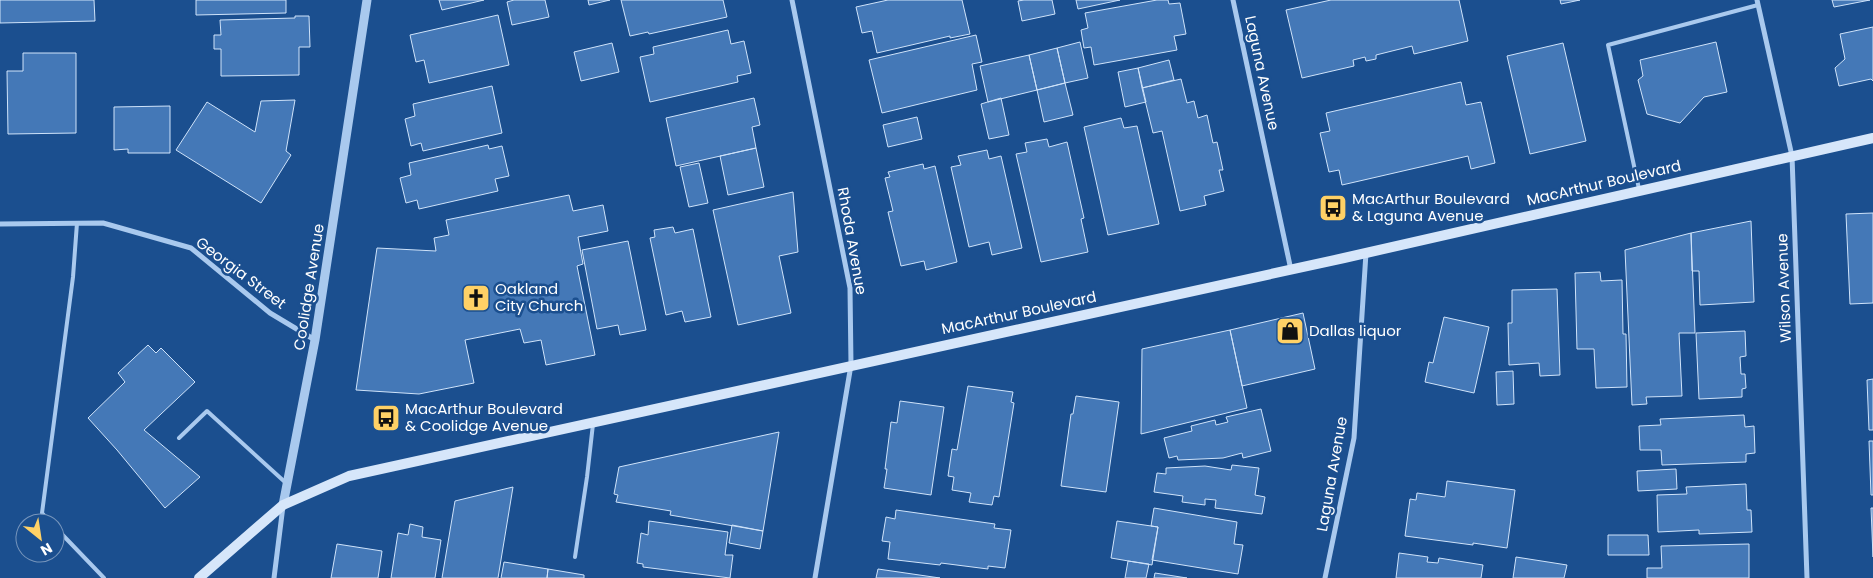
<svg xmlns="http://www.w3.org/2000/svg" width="1873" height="578" viewBox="0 0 1873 578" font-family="Poppins,sans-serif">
<rect width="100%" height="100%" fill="#1b4f8f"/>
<path fill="#4478b7" stroke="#cfe3fa" d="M0,0H94L95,21L0,23Z
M196,0H286V13L196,15Z
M439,0H484L442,10Z
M514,0H545L549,17L512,25L507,2Z
M588,0H610L589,5Z
M621,0H723L727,17L649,34L648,32L630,36Z
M888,0H962L970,34L950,38V36L877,53L872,31L862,33L856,7Z
M1024,0H1052L1055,14L1022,21L1018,1Z
M1076,0H1120L1078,9Z
M1157,0H1168L1169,4L1180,3L1186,34L1174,36L1177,50L1094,65L1091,47L1084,48L1081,30L1088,28L1085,13Z
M1331,0H1459L1468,41L1414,54L1412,46L1376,55V59L1366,61L1365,57L1353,60L1354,66L1302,78L1286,10Z
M1560,0H1580L1561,4Z
M1832,0H1870L1834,7Z
M498,15L509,65L429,83L424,60L416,62L410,35Z
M295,16H309L310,47H299V75L221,76V49H214V35H221L220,20L295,18Z
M1873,27V81L1871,79L1839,86L1835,68L1845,59L1840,34Z
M728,30L731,44L744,41L751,73L737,76L738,82L650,102L640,57L654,54L653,47Z
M976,35L982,62L972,64L977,90L882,113L869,60Z
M1080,42L1088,78L1065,83L1057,48Z
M1716,42L1727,92L1704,97L1680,123L1647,114L1638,80L1643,76L1640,60Z
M612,43L619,72L581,81L574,52Z
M1563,43L1586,141L1530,154L1507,56Z
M1057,48L1065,83L1037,90L1029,55Z
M23,53H76V133L8,134L7,71H23Z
M1029,55L1037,90L988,102L980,66Z
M1169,60L1174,80L1142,88L1138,68Z
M1138,68L1146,102L1125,107L1118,72Z
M1181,79L1187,103L1194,101L1198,118L1207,115L1213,143L1217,142L1223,170H1219L1224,191L1204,196L1206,205L1180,211L1162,131L1153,133L1142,88Z
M1461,82L1466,105L1481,102L1495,163L1471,169L1468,156L1342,185L1339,170L1329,172L1320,133L1330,131L1326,113Z
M1065,83L1073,115L1044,122L1037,90Z
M492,86L502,133L423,151L421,143L411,146L405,119L415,116L413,104Z
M754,98L760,125L752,127L756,148L676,166L666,118Z
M1001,98L1009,135L989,139L981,104Z
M295,100L286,151L291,155L261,203L176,150L207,102L255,132L261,101Z
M170,106V153H128V149L114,150V107Z
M917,117L922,139L888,147L883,125Z
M1121,118L1124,128L1137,126L1159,224L1108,235L1084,127Z
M1047,139L1049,147L1067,142L1084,218L1081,219L1088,252L1041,262L1016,154L1027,152L1025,143Z
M488,145L489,149L502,146L509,176L495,179L498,191L419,209L417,200L406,203L400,178L411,175L409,163Z
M756,148L764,187L728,195L720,156Z
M987,150L989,159L1001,156L1022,248L992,255L989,242L969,247L951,167L961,165L958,156Z
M699,163L708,203L689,207L680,167Z
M923,164L924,169L935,166L957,262L926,270L924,261L901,266L888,212L893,211L885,178L890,177L888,172Z
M793,192L798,252L779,256L791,313L738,325L713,210Z
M569,195L573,211L603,205L608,231L578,237L583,264L577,266L595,355L546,365L541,340L524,343L520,329L465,340L474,383L419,394L356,390L377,248L436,251L434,238L449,235L446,220Z
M1873,213V303L1850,304L1846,214Z
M1751,221L1754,302L1700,305L1699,271H1692L1691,233Z
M673,227L675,233L693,229L711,317L685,322L682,311L666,315L650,238L655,237L654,230Z
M1691,233L1695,333H1679L1682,396L1646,397L1647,404L1632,405L1625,250Z
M628,241L646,330L620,335L618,325L597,329L582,250Z
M1600,272L1601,281L1622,280L1623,334H1626L1627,387L1596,388L1594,349H1577L1575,273Z
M1557,289L1560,375L1540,376L1539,363L1509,365L1508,323H1512V290Z
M1303,313L1315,369L1242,386L1230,330Z
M1444,317L1489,327L1474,393L1425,382L1429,362L1433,363Z
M1230,330L1247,408L1141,434L1142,349Z
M1745,331L1746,356L1740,357L1741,374H1745L1746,388L1742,389V397L1699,399L1696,333Z
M148,345L156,353L161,348L195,382L144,430L200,477L165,508L117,450L88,418L125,382L118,373Z
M1513,371L1514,404L1497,405L1496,372Z
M1873,379V430H1869L1867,380Z
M968,386L1013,392L1011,402L1014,403L999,497L994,496L992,505L969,502L971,493L952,490L954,477L948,476L952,449L957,450Z
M1076,396L1119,402L1106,492L1061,486L1071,414H1073Z
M900,401L944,407L931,495L884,488L887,469H885L891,422L897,423Z
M1261,409L1271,451L1243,458L1242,453L1223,458L1178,460L1177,456L1169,458L1164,438L1192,431L1191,426L1215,420L1216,425L1228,422L1226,417Z
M1744,415L1745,427L1754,426L1755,453L1746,454V462L1662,465L1661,450H1640L1639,426L1661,425L1660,419Z
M779,432L763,531L670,515L671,511L616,502L618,495L614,494L619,467Z
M1869,441H1873V495H1871Z
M1232,465L1259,468L1255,495L1265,497L1262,514L1215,508L1216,500L1205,499V505L1182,502L1183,496L1154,492L1157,473L1166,474V468L1205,466L1231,470Z
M1676,469L1677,489L1638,491L1637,471Z
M1447,481L1515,490L1507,548L1473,543V545L1405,536L1410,499L1416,500L1417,493L1445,497Z
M1746,484L1747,510H1751L1752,532L1699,534V530L1658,532L1657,495L1687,494L1686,487Z
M513,487L498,578H442L455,501Z
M1154,508L1237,522L1234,544L1243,545L1238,574L1152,560L1158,527L1151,526Z
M1871,508H1873V557Z
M896,510L995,524L994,528L1011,530L1005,568L988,566V569L941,563L940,565L888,559L890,542L882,541L886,517L895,519Z
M649,521L728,532L725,555H733L730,578L643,567V564L637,563L641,533L648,535Z
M1117,521L1158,527L1152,565L1111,558Z
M410,524L423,527L422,537L441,540L435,578H391L398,533L408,535Z
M732,525L763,531L760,549L729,543Z
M1608,535H1648L1649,555H1608Z
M337,544L382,551L378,578H331Z
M1749,544V578H1647V568H1662L1661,546Z
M1399,553L1428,557L1427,562L1438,563L1439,558L1483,565L1481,578H1396Z
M1516,557L1567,565L1564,578H1513Z
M1128,561L1149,564L1146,578H1125Z
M504,562L548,569L547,578H501Z
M548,569L584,575V578H547Z
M878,569L940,578H876Z
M1155,573L1187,578H1154Z"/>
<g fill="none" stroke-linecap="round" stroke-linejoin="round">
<path stroke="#a9c9ee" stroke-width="4" d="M1639,189L1608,45L1758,5
M179,438L207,411L286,483
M51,523L42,513L73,277L77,223
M55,527L104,578
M575,557L587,477L593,424"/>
<path stroke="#a9c9ee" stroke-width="5" d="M792,0L850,288L851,365L815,578
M1233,0L1291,270
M1757,0L1792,156L1807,578
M0,224L103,223L191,248L270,313L315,340
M274,578L283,506
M1325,578L1354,438L1366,253"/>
<path stroke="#a9c9ee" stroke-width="9" d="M283,505L315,340L367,0"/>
<path stroke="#d6e6fa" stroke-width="10" d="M199,578L283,505L349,476L1344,258L1873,138"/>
</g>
<defs>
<symbol id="bus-square" viewBox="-11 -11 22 22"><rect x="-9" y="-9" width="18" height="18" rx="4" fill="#ffd166" stroke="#1b4f8f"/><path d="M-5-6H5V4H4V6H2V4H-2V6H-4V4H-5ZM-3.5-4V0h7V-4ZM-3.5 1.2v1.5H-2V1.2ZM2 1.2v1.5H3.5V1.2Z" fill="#111"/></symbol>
<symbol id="church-square" viewBox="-11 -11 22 22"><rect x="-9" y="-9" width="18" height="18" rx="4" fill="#ffd166" stroke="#1b4f8f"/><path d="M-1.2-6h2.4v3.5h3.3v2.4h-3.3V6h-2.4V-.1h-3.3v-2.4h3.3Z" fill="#111"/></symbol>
<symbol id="shop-square" viewBox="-11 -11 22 22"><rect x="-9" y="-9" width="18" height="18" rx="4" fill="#ffd166" stroke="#1b4f8f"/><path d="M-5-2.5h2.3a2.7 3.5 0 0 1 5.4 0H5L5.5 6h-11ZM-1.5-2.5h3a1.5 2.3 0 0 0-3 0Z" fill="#111"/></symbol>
</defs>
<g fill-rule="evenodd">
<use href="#bus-square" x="1317" y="192" width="32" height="32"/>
<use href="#church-square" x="460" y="282" width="32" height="32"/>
<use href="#shop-square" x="1274" y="315" width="32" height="32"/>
<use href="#bus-square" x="370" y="402" width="32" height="32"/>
</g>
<g text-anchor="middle" stroke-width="5" stroke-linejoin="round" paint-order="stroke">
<g font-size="15" fill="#fff" stroke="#1b4f8f">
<text transform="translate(1262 73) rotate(78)" y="5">Laguna Avenue</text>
<text transform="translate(1604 183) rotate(-13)" y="5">MacArthur Boulevard</text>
<text transform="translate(852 241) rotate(80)" y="5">Rhoda Avenue</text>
<text transform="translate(241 273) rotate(37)" y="5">Georgia Street</text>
<text transform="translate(309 287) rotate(-81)" y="5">Coolidge Avenue</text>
<text transform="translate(1784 288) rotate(-92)" y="5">Wilson Avenue</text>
<text transform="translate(1019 313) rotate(-12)" y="5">MacArthur Boulevard</text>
<text transform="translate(1332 474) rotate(-80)" y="5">Laguna Avenue</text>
</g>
<g font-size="15" fill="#fff" stroke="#1b4f8f" text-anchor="start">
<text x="1352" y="204">MacArthur Boulevard<tspan x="1352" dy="17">&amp; Laguna Avenue</tspan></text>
<text x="495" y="294">Oakland<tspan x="495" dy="17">City Church</tspan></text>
<text x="1309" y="336">Dallas liquor</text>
<text x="405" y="414">MacArthur Boulevard<tspan x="405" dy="17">&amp; Coolidge Avenue</tspan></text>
</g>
</g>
<g transform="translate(40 538) rotate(150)"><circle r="24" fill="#1b4f8f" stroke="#7695bc"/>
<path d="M0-4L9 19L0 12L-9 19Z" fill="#ffd166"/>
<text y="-8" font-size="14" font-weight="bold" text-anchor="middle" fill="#ffffff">N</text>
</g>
</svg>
